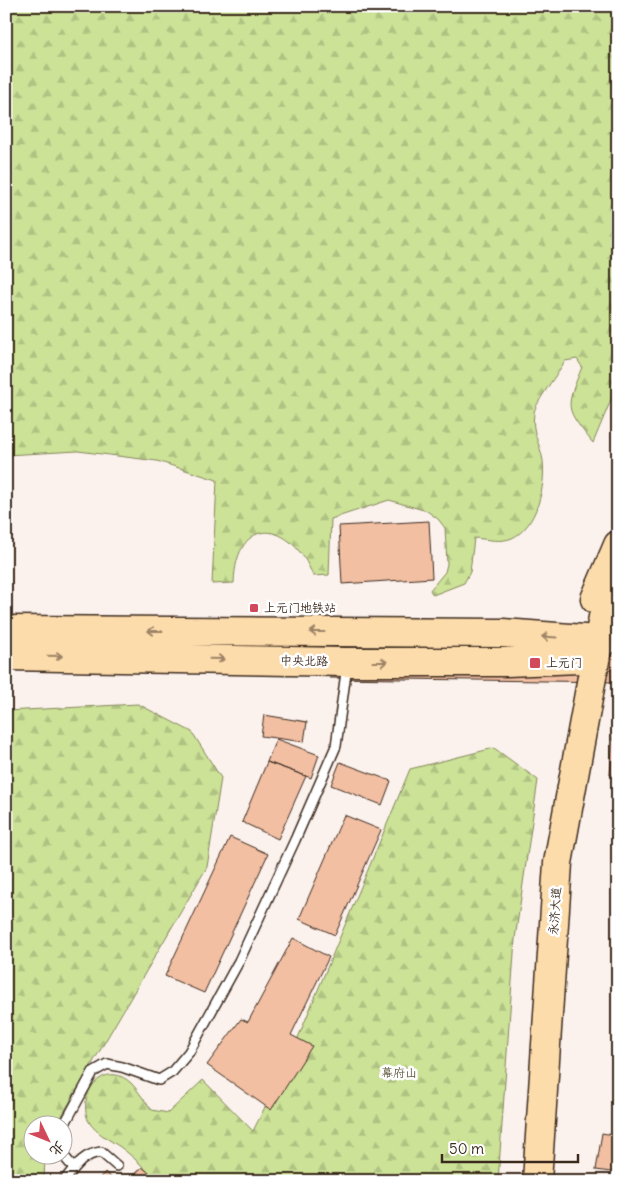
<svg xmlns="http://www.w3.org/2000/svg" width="624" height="1187" viewBox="0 0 624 1187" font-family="Delius,'LXGW WenKai TC',sans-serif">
<defs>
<pattern id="forest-firs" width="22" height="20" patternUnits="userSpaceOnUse" patternTransform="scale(1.25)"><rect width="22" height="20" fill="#cbe297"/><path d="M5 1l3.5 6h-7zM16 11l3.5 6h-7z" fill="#afc282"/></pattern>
</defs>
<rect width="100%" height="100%" fill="#fcf2ed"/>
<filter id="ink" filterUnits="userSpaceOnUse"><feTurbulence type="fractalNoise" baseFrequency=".02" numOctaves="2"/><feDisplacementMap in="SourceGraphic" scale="10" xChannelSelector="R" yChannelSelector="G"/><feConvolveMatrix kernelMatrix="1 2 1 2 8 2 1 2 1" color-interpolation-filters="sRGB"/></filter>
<g filter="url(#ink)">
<path fill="url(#forest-firs)" stroke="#83865a" d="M6,6H618V383L593,443C564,407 565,409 582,367L577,359L565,361C559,372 535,403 534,413C531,433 540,442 543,461C546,485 537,527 512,538C501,543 486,539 474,538L470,572L464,583L433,595L430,590L445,572L447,564L445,528L438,519L427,511L389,500L331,519L329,575L313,576C292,520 236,513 234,583L212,584L217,480L157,461L78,451L6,455Z
M138,704L192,732L221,778L207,867L57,1124H32V1154L45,1155L44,1181H6V711Z
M494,748L538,780L515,939L498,1181H157C148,1172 139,1162 129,1154C118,1143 95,1135 88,1120C77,1092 105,1059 131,1083C138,1090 145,1102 152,1110L168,1113L203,1080L253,1131L290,1057L410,769Z"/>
<path fill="#f2bfa3" stroke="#3b2a1e" d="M429,521L432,578L342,584L339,526Z
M331,644L618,648V682L330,678Z
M264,715L307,722L304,742L261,736Z
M614,723H618V776L610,775Z
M276,739L319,755L311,778L267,762Z
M267,762L306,776L278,839L242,822Z
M340,762L391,781L382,805L331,785Z
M344,815L381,830L335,935L299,919Z
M230,837L268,854L204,993L165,976Z
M293,938L329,957L291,1035L312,1046L271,1110L207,1065L241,1019L248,1022Z
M602,1133L618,1136V1173L596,1170Z
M142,1167L149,1173L157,1181H129Z
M105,1172L115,1181H97Z
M149,1173L157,1181H142Z
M149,1173L157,1181H142Z"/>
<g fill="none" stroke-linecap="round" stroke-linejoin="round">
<defs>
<path id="lane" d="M62,1129L93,1072L107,1064L122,1067L159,1080L172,1072L189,1052L239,961L295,840L336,746L347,665
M62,1154L74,1168
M64,1181C75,1167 83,1154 101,1152L117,1166"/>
<path id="street" d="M597,644L618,643"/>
<path id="primary" d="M595,599L618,545
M6,630L503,633L584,639L597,644
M6,656L345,662H507L579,659L597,644
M537,1181L558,863L603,617L618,582"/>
</defs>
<use href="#lane" stroke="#3b2a1e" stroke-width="12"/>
<use href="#street" stroke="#3b2a1e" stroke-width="21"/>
<use href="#primary" stroke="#3b2a1e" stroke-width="31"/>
<use href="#lane" stroke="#fff" stroke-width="9"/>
<use href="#street" stroke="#fff" stroke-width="18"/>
<use href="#primary" stroke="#fddcac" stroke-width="28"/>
</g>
<defs><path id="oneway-shaft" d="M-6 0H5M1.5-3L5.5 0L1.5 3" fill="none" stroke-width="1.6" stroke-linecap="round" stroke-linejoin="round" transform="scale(1.25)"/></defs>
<g stroke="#9c8365">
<use href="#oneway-shaft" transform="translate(155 631) rotate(-180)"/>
<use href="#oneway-shaft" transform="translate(317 632) rotate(-180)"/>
<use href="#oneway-shaft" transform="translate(549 637) rotate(-176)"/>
<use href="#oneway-shaft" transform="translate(55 656) rotate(1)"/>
<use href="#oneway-shaft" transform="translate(217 659) rotate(1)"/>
<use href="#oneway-shaft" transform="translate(380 662)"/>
</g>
</g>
<g fill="#d1495b" stroke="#fff" stroke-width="2">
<rect x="249" y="603" width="10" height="10" rx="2.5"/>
<rect x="529" y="657" width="12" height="12" rx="2.5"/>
</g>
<g text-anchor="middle" stroke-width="5" stroke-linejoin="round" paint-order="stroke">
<g font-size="12" fill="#3b2a1e" stroke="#fff" text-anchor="start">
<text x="264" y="612">上元门地铁站</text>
<text x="546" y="667">上元门</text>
</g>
<g font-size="12" fill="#3b2a1e" stroke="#fff">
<text transform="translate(304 661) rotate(1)" y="4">中央北路</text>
<text transform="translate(555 911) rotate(-86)" y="4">永济大道</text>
</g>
<g font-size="12" fill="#5f583c" stroke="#fff">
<text x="399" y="1077">幕府山</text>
</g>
</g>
<rect width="624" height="1187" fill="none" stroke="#fff" stroke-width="25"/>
<rect x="12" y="12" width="599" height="1162" fill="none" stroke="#3b2a1e" stroke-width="2" filter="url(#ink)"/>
<g transform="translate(48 1140) rotate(133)"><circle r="24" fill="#ffffff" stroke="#b1aaa5"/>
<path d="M0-4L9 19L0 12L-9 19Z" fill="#d1495b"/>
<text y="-8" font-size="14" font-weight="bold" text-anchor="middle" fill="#3b2a1e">北</text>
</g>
<path d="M442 1154v8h136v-8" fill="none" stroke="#3b2a1e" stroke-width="2.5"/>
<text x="449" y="1154" font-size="15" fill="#3b2a1e" stroke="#ffffff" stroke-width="4" paint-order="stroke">50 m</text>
</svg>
